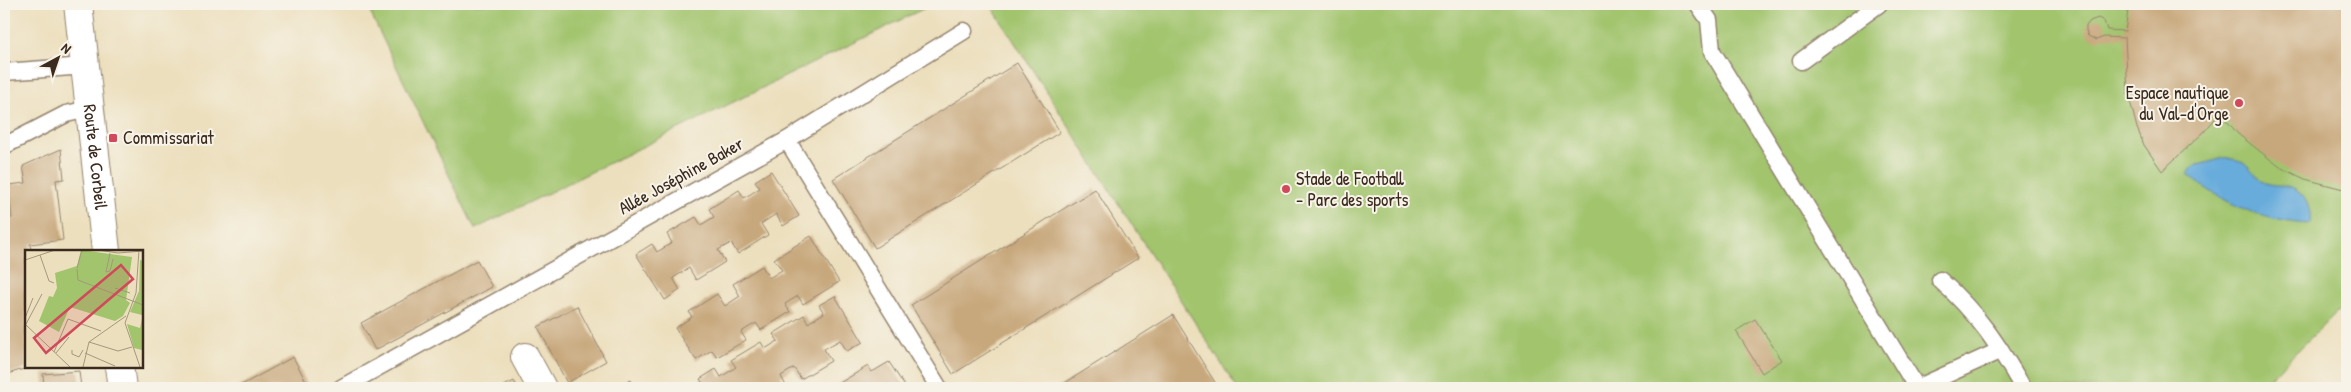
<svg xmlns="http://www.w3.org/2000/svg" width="2351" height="392" viewBox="0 0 2351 392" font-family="'Patrick Hand',sans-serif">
<rect width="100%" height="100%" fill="#f7f3e8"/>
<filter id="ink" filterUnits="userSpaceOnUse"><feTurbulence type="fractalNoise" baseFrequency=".02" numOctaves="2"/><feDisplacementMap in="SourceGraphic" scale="10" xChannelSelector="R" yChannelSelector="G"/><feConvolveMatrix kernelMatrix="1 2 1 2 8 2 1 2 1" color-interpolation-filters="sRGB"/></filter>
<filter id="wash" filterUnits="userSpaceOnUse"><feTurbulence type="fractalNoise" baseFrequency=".0096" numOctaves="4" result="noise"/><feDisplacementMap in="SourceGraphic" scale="20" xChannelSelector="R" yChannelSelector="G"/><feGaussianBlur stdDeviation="1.12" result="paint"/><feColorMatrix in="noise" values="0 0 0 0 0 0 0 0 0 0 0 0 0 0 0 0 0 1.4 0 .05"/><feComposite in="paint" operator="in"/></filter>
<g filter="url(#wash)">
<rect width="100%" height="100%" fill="#ecdfbd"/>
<path fill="#a1c46d" stroke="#6e7746" d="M366,4H933L475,229Z
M990,4H2347V302L2260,388H1237Z"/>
<path fill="#67acdc" stroke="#516b7d" d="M2224,158C2250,160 2245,166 2262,181C2270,188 2279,185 2288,187C2305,191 2312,209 2310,224C2264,222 2222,203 2187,174L2194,166Z"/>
<g id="blocks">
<path fill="#c7a77b" d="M2129,4H2347V190L2305,179L2280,167L2238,134L2220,113L2203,133L2162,171L2144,145L2137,128L2128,93L2125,38L2104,37L2096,40L2088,36L2086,31V26L2090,21L2098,18L2104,21L2107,30L2125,31Z
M1017,63L1060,132L875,248L833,179Z
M61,149L64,179L56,180L63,240L30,244L31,251H26V366H34L4,375V219L12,218L8,185L26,183L23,166Z
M771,171L799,216L783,226L776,214L761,224L768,235L738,254L731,243L718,250L725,262L696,280L689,268L673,278L680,290L665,300L636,254L652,244L657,252L672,243L667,234L696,217L701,225L714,217L709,209L739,190L744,198L760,188L755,181Z
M1095,189L1138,258L953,374L911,305Z
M811,236L839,282L803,304L798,296L785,304L790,312L761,330L756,323L741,332L746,340L717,357L712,350L696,360L675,328L692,317L689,312L717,294L725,306L740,296L733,284L762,266L769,278L782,270L774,259Z
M477,260L492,287L375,350L361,323Z
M835,296L863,342L847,351L840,340L824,349L831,361L801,379L794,368L781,376L787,388H706L700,379L716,369L721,377L736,367L731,360L761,342L765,349L778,341L773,334L804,315L808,323L824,313L819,305Z
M577,306L606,361L567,383L538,327Z
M1173,315L1216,384L1209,388H1057Z
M1755,319L1782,360L1762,373L1736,331Z
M293,357L308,385L302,388H236Z
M889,362L906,388H841L838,384L868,366L872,372Z
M79,371L81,388H44L43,374Z
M631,380L635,388H616Z
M514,381L518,388H500Z"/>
</g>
</g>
<g filter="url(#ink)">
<use href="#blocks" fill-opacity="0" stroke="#94846e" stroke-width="1"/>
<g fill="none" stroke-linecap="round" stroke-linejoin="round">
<defs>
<path id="service" d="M1698,4L1709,20L1712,51L1917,388
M1801,61L1879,4
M4,72L85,66
M787,140L964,31
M4,146L66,114L89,109
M1940,280C1978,314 1998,344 2023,388
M341,388L787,140L939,388
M1917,388L2001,350"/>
<path id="minor" d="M525,357L542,388"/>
<g id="secondary">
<path id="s1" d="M78,4L106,251"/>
<path d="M119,366L122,388"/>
</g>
</defs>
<use href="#service" stroke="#94846e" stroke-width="19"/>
<use href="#minor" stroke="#94846e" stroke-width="30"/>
<use href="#secondary" stroke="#94846e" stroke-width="30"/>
<use href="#service" stroke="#fff" stroke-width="16"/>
<use href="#minor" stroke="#fff" stroke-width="28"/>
<use href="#secondary" stroke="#fff" stroke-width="28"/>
</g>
</g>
<g fill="#d1495b" stroke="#f7f3e8" stroke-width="2">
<circle cx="2239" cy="103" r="5"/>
<rect x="108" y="133" width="10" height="10" rx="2.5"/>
<circle cx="1286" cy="189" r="5"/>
</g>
<g text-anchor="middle" stroke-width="4" stroke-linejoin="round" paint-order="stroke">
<g font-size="18" fill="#3b2a1e" stroke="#f7f3e8" text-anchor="start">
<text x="2229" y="99" text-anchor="end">Espace nautique<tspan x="2229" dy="21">du Val-d'Orge</tspan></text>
<text x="123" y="144">Commissariat</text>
<text x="1296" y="185">Stade de Football<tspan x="1296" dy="21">- Parc des sports</tspan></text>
</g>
<g font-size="18" fill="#3b2a1e" stroke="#f7f3e8">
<text dy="6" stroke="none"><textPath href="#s1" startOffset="154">Route de Corbeil</textPath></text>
<text transform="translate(681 176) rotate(-29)" y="6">Allée Joséphine Baker</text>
</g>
</g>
<g transform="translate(25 250)">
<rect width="118" height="118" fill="#ecdfbd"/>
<path d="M56,0L107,7L101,50L105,53L98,66L90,71L45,57L34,82L14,71L24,46L28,47L32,38L30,23L52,16ZM115,10L118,11L117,65L105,62L114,41ZM117,69V100L109,98L102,74L115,78Z" fill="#a1c46d"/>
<path fill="none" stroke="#a5977d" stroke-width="1" d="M73,0L93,3L118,1M114,0L111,43L100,73L115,117M85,3L81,22L85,21L88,9M15,5L24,31L29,33M0,10L30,0M52,18L57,0M52,19L53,30L118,55M90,38L105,43M0,68L8,48M0,74L45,117M1,74L17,44M64,92L93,101L107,97M47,100V104L54,107L58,100M29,102L43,69L76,81M31,103L44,87M60,103L90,116M58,117L64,92L101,66"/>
<path fill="#d1495b" fill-opacity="0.15" stroke="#d1495b" stroke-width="2.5" d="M96,15L108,29L21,103L9,88Z"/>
<rect width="118" height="118" fill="none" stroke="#3b2a1e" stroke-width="2.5"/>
</g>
<rect width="2351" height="392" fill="none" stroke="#f7f3e8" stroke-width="20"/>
<g transform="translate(58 58) rotate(40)" stroke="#f7f3e8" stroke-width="4" paint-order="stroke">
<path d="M0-4L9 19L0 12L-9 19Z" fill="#3b2a1e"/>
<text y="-8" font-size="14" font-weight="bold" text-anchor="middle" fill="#3b2a1e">N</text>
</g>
</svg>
